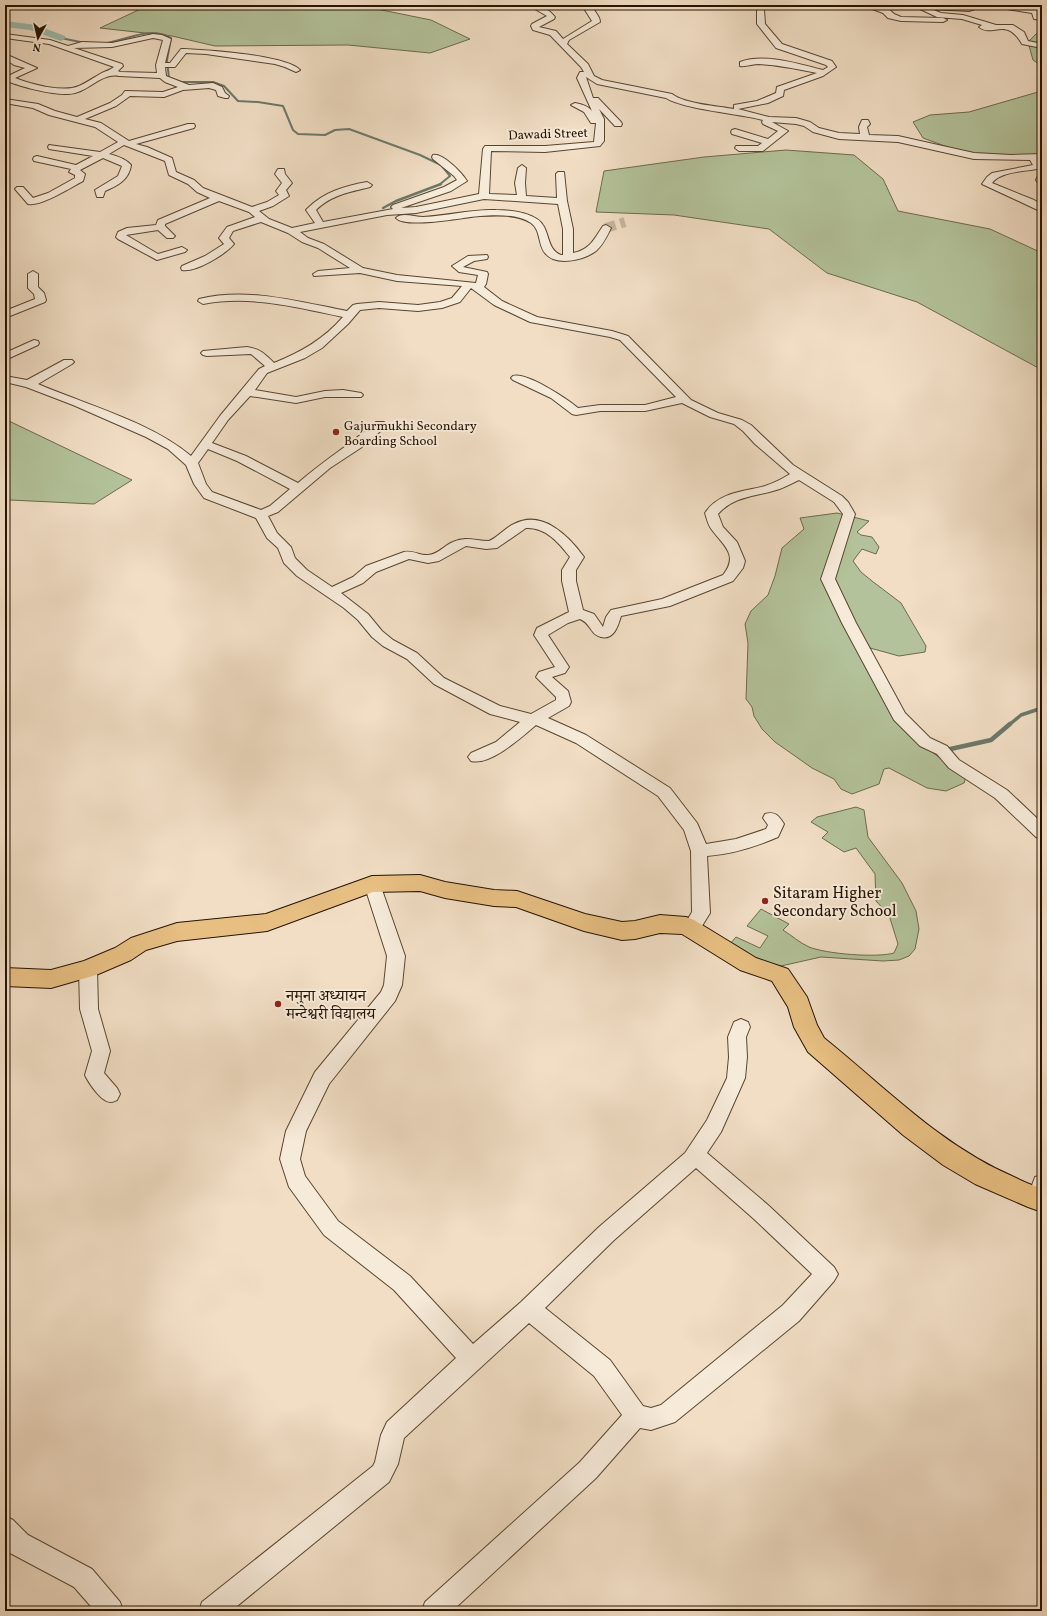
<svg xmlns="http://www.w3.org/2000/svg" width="1047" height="1616" viewBox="0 0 1047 1616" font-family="Vollkorn,'Noto Serif Devanagari',serif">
<rect width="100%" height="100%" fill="#f1dec5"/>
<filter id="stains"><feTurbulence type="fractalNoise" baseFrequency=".005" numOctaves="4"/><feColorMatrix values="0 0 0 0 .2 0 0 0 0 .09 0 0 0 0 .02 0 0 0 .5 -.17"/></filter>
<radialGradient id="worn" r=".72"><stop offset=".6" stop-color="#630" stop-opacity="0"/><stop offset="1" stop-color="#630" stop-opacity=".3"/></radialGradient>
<path fill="#b3c29a" stroke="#6c6a4d" d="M149,5H262L276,8H372L431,20L470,39L430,53L348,45L215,46L172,36L100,28Z
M1042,33V66L1033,60L1028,42L1036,34Z
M1042,89V154L1014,157L964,153L923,138L913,122L930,115L969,112L1038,92Z
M786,150L854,155L883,179L898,211L990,229L1042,253V370L917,302L827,273L769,229L674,215L596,212L604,171L704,157Z
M5,418L11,422L132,480L94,504L10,500L5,498Z
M837,513L869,521L857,532L861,535L872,537L879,547L876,554L862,549L853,561L861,572L872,581L901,603L926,646L925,652L899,656L870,648L856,627L892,712L932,752L966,777L964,783L946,791L927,788L889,768L884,769L879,784L852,794L841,789L834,779L812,768L775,742L762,729L754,716L752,707L746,699L748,643L745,624L751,611L768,595L775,576L782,548L804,529L800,518Z
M856,807L864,810L868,837L902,883L916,911L919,929L915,949L909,956L899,960L883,961L821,957L781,966L755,960L729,945L736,937L760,948L768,936L747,926L761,909L789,924L783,930C791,935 800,943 809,947C827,954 876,958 894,953L898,944L889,915L876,901L875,874L856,848L844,852L822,838L828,832L811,822L817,817Z"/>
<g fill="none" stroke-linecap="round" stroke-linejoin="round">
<path stroke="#6c786a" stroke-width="2" d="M61,38L85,43
M107,43C129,39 150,26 171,38L167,60L169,78L181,82H213L224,86L238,101L258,102L283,106L293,130L298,134L325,135L335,130L349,129L420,155L441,165L450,176L439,185"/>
<path stroke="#6c786a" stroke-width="2.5" d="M383,208L396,201L441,184"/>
<path stroke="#6c786a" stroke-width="3.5" d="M1009,725L1021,715L1042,708"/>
<path stroke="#6c786a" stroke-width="4.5" d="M946,750L991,740L1010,724"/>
<path fill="#9bbcb1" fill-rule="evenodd" d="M5,21L36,25L65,36L66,38L61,41L30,30L5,27Z"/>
<path stroke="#c8b59e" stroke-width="10" stroke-dasharray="10 5" stroke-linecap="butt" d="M606,228L625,222"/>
<defs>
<path id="minor" d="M528,5C539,5 548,8 555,17L554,19L539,27L556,31L563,39L592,21L585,10V5H593C593,12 600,15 600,22L569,40L567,44L588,64L594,76L602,80L672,94C685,104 717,106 734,109V105L757,101L776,93L777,87L817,73C798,69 778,65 759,64C753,64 746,67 740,66V62C765,53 798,64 823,70L828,67L826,65L776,48L757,24V11L758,9H764L765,24L782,44L832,61L836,67L823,76L784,90L783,96L768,103L738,109L769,117L796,118L810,122L819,128L839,133L860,134L859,127L862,120H868L870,124L867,127L869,135L898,136L974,153L1011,155L1042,154V160H1039L1042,165L1041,168C1027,172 1002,170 992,183L1034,200L1042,205V212L982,184L987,177L992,173L1033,165L1030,160L974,159L898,142L839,139L813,132L804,126L796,124L772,122L788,131L763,151H739L735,148L736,146H758L762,143L732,134L731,132L732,130L735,129L768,139L778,131L763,124L762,122L763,120C741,114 682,109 666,98L597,84L586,77L593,98H598L621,122L622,124L621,126H615L599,109L604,119V141L600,146L545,152L491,151L489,194L517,195L515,183L518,168L522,165L526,168L525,183L526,196L557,198L556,174L558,172H564L567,201L573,229V253C590,250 594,239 603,226L606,225L611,228C607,236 603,245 596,251C584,260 556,267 545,253C538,245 541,230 531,223C518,214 496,215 480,216C465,217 406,229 396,218C401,212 415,217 423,217C447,216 471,209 496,210C509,210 526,212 537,219C551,228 545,249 561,255H563V229L558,204L484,199L416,213L387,215L300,232L308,238L324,244L363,268L397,275L476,283L478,275L459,272L452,266L468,256L487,255L488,257L487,259L474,261L463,267L487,272L488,274L486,284L484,287L502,301L537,317L612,331L628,336L691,400L718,413L742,420L751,425L793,465L842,496L848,502L855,514L835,579L856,623L905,713L930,738L947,746L959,760L1007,790L1042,823V839L1036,837L995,798L949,768L937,754L920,746L894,720L842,623L821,579L843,514L834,502L799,480C790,484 782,489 773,491C752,497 733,497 718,514L723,527L737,542L745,561L743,568L733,581L670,606L621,616C618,626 614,640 601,637C598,636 595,635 593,632C589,627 587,622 580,619L568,623L548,635L569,667L565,673L552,677L568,691L571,702L569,706L548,718L586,735L670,788L697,823L706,844L736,839L766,829L768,825L763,818L765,814C775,811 779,816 784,824L778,837C755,847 732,854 707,856L710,913L697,934L691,936L685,934L682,929L692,912L691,851L684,830L658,796L576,743L536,725C522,737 490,766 471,761L468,757L471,753L496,742L520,722L490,714L434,684L407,659L383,646L372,637L358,620L344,608L297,576L284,563L278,548L267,538L256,518L204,498L194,484L186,465L168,449L146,437L73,405L26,387L5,382V376L27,380L64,360H72L74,362L72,364L38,384C87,405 151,422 191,456L220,416L259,369L265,366L251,354L207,356L203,355L201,353L203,351L247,347C260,349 265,354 274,363C301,352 324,339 343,317C297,307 250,295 203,304L198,301L199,299C248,287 299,302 347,311L353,305L357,304L379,302L418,305L440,302L452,298L462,286L397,281L360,273L314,276L313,274L318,271L350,268L318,248L302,242L288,233L261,222L233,231L229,238L234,244C226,254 195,273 182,270L181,268L182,266L205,256L224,244L219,238L227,227L255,217L249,212L219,201L165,224V226L175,236L173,238H167L158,230L126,235L158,254L182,247L187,250L185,252L157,260L118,239L116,237L118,232L127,228L156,225L158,220L210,198L197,192L188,184L169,175L165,161L124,145L109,154C117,156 126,159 131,165C129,180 117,186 105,191L103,197H97L95,190L118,176L122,166L103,158L80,170L85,174L83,181C72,187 40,207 28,204L15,189L17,187H23L33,198L48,193L75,178V175L69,172L71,169L34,161L33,159L34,157L37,156L76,165L93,156L49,149L48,147L49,145L100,152L118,142L95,127L49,115L33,108L5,103V99L38,104L55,111L77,117L110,103L122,95L125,91L163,92L178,87L165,82L160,78L119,76C101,72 87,94 68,94C52,95 22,87 7,81L6,77L25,68L14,65L5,59V54L37,68L15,78C30,84 63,93 79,86C86,83 93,78 100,74C105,71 109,71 114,67L49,44L5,38V34L50,40L68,46L82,42L112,43L153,34L162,35L171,39L165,63H170L181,49H184C206,50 286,55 300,70L296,72L285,67L275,64L206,54L186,53L175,67H165L166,76L189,85L213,83L222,87L225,93L229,96L228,98H225L218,96L216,90L209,88L183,90L164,97L130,96L116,106L85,119L101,123L129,141L188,124H194L195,126L194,128L136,144L147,147L172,158L176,172L194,180L203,188L252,207L267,202L279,195L276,191L282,183L275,174L278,169H284L285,174L292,183L286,190L289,196L273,206L259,211L269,219L292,228L315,223L306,210L308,208C324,192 345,186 367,182L372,185L370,187C350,192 331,195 316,210L323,222L393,209L391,207L393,205L444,187L457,180L454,176L433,159L432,157L433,155C443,153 462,173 467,181L451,191L401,208L416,207L479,194L483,149L485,146H545L594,142L596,123H591L584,112L571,105L575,103C581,104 588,106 592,111L577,78L580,72H584L581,67L550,35L533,30L531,26L532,24L547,16ZM153,38L163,40L156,65L157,73L120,72L118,71L123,66L122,64L74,48L112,47ZM471,288L494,305L530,322L610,337L620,340L676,397L645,405H600L578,408C567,399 527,372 513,376L511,378L513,380L551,398L572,414L576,415L600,411H645L682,403L710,417L734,424L743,431L755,444L790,474C782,479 774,483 765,486C743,492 719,492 705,513C707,519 708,525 712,530C724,546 739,555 723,575L662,599L611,610L606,617L603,627L594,614L583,610L576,581V570L584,557C569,536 542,509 514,524C505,528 498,537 489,541C475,541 467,536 453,542C445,545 437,555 428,555C420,556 413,550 404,552L366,566L353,577L332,587L307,570L295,558L291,547L277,533L268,516L278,512L330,468L362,447L384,428L386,425L384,422H376C351,444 323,461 298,483L246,456L212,443L228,420L250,396L296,403L325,397H361L363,395L361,393L343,390L325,391L296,397L255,390L267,373L305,358L322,348L348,324L360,310L379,308L418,311L442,308L460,302ZM208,449L237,461L290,489L270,506L261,510L212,492L206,484L198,463ZM526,528C546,527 559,543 570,557L562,570V581L569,612L537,628L534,635L555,667L539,672L536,677L556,697V700L531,714L500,706L444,678L417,653L393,640L382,631L368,614L341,593L363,583L376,572L409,559L428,563L439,561L466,546L486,549L497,548Z
M862,5L882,6L889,9L894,14L901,17L943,18L947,20L943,22L901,21L888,18L883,13Z
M928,5L969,7C990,2 1016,5 1038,10L1040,15L1042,16V20L1034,19L1032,13L1007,9L981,7L969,11L931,9L941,13L963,15L996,25H1013L1024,32L1028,41L1042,44V48L1022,44C1006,16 993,38 979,27L982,25L962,19L937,17L920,9Z
M1042,173V185L1039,184L1036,180L1039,174Z
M33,271L38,274V287L44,293L46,300L45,302L5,318V311L35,299L34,294L28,288V274Z
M34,340L38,341L39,343L38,345L5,360V353Z
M372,878L378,879L380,884L405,956L402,985L395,1001L329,1084L306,1131L300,1159L305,1176L338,1221L410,1276L473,1344L521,1302L599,1227L685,1153L707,1120L727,1078L729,1057L728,1037L734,1022L741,1019L748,1022L750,1027L746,1037L747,1057L745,1078L721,1132L707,1153L768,1205L834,1267L838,1274L834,1281L799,1321L675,1422L651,1430L640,1428L596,1478L452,1611H422L425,1602L580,1462L622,1415L594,1376L529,1323L404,1438L398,1464L389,1482L231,1611H199L202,1602L373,1466L375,1462L381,1435L387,1422L456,1358L394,1290L324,1235L289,1187L280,1159L286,1131L315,1072L381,992L384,985L387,956L364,884L366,879ZM696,1168L754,1219L812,1274L783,1305L661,1405L651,1408L643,1406L610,1360L545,1308L613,1241Z
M88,962L94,964L97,969L98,1009L110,1051L104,1073L117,1088L120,1094L117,1100C115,1101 113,1102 111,1102C102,1103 88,1082 85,1075L92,1051L80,1009L79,969L82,964Z
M1042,1175V1206L1037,1208L1030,1206L1027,1199L1035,1177Z
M5,1516L13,1520L28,1535L92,1569L120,1602L123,1611H95L74,1587L10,1553L5,1546Z"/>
<path id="major" d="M420,875L445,882L494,890L517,891L585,914L622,922L635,921L660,915L686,917L694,920L756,958L788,969L807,997L817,1025L824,1038C885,1087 941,1146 1014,1177C1023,1181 1032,1186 1042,1188V1212L1028,1207L975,1184L943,1165L903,1135L808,1052L794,1027L788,1007L772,981L740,970L682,934L660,933L635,939L622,940L584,931L516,907L494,906L445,898L420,891L373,892L267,931L177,941L146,950L131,960L96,975L51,988L5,986V968L51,970L84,961L115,948L131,938L177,923L266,914L372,876Z"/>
</defs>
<use href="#minor" stroke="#594631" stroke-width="2"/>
<use href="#major" stroke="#261300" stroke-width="2"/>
<use href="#minor" fill="#f6ead9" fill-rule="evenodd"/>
<use href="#major" fill="#e8bf82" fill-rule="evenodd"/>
</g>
<g fill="#8f2418" stroke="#f6ead9" stroke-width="1.5">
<circle cx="336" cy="432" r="4"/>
<circle cx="765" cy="901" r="4"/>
<circle cx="278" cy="1004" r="4"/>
</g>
<g text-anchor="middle" stroke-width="4" stroke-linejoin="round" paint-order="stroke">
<g font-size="13" fill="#261300" stroke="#f6ead9">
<text transform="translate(548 133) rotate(-2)" y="5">Dawadi Street</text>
</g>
<g font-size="13" fill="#261300" stroke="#f6ead9" text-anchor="start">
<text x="344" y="430">Gajurmukhi Secondary<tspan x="344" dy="15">Boarding School</tspan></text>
</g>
<g font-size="16" fill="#261300" stroke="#f6ead9" text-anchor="start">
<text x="773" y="898">Sitaram Higher<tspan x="773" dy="18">Secondary School</tspan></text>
<text x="286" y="1001">नमुना अध्यायन<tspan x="286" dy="18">मन्टेश्वरी विद्यालय</tspan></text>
</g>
</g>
<rect width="1047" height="1616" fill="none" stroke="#f1dec5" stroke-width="20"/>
<rect x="6" y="6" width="1035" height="1604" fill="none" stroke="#261300" stroke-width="2"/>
<rect x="10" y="10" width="1027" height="1596" fill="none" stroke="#261300"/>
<g transform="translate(38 38) rotate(188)" stroke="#f6ead9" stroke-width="3" paint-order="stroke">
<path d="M0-3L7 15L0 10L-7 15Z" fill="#261300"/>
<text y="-6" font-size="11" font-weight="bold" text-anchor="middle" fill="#261300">N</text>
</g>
<rect width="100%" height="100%" filter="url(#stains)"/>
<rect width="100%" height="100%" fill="url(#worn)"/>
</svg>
